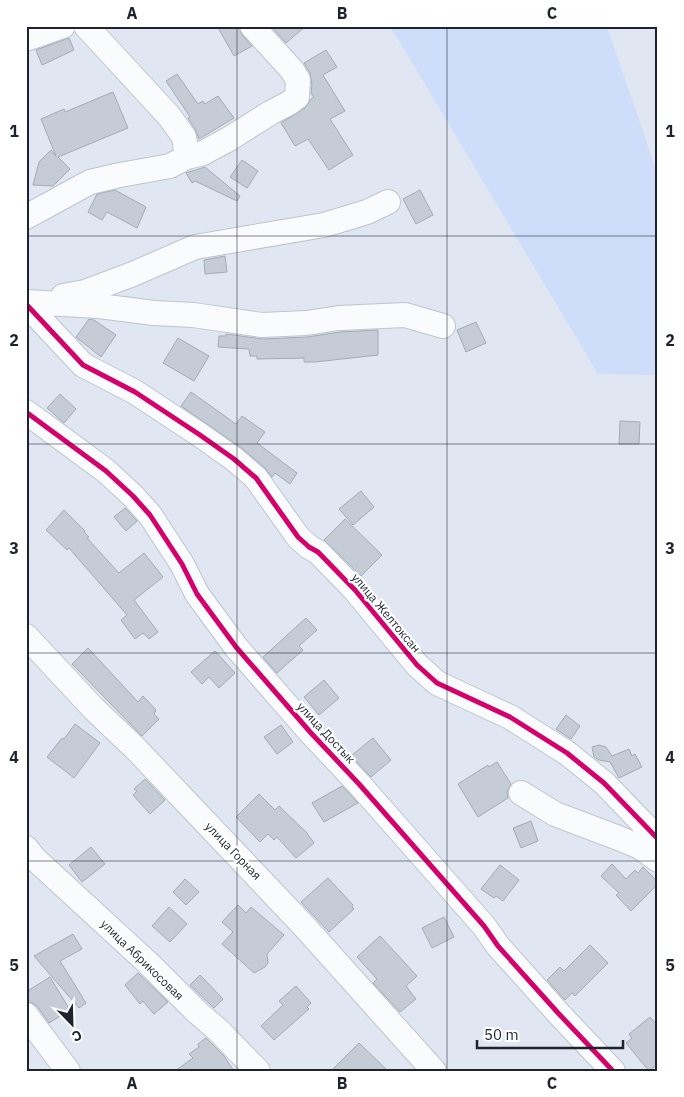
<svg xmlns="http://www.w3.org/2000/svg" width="684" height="1097" viewBox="0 0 684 1097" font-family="'IBM Plex Sans',sans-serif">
<rect width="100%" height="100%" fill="#e0e7f3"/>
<path fill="#ceddf9" d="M388,26H607L658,176V375L598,374L395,34Z"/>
<path fill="#c6ccd6" stroke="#a4aab4" d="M217,26H239L242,35L252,46L234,56Z
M271,26H306L286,43Z
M69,38L74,50L42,65L36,50Z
M326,50L337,67L323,75L345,111L330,119L353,155L329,170L308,139L295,146L281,123L305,108L311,99L314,97L311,93L312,85L310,73L304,63Z
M177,74L198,104L203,101L205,104L218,96L234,118L199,139L195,129L188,118L190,117L166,81Z
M113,92L128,128L58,157L70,169L53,186L33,185L39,162L51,150L56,156L41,119L64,109L65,112Z
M242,160L258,171L247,188L230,177Z
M205,167L240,196L237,201L195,181L192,183L186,173Z
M115,190L146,207L137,228L107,212L102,220L88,212L97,194Z
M420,190L433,215L416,224L403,199Z
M225,256L227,272L205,274L204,260Z
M89,319L94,320L116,335L101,357L76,337Z
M476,322L486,343L466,352L457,330Z
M378,330V355L315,362H304V358L257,359V356H250L249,349L218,347L219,336H226V334L263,339L307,337L340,332Z
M178,338L209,356L194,381L163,363Z
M191,392L236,424L242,416L265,432L257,443L297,473L290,484L275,473L272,477L265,468L243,449L181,406Z
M60,394L76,409L64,423L47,408Z
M620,421L640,422L639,444H619Z
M361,491L374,507L353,525L339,509Z
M125,508L137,521L126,531L114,517Z
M64,510L85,531L84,532L89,537L87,538L119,573L144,553L163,577L134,600L158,632L149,639L143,633L135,639L121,620L127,615L69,548L67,550L46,530Z
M345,519L382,555L361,576L324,540Z
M306,618L317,630L299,646L303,650L277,673L263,657Z
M88,648L138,702L143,696L156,710L154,714L159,719L142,736L72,664Z
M215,651L235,673L219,688L209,677L202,684L191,672Z
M324,680L339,698L319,715L304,697Z
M566,715L580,726L571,739L556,729Z
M75,724L100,743L74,778L47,757L62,738L64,739Z
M281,725L293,742L277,754L264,737Z
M373,738L391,760L371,777L351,756Z
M599,745L606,747L612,756L629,749L632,756L635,754L642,767L619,778L610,762L599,760L594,757L592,747Z
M497,762L511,784L507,792L508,798L478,817L458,784L488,765L489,767Z
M145,779L165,800L150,814L133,795L137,791L134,789Z
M342,786L358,803L324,822L312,803Z
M259,794L275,810L279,806L306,832L314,843L296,858L277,837L274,840L268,834L260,842L236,817Z
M531,821L538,841L521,848L513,828Z
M91,847L105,864L82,882L69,865Z
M612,864L626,879L635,870L638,873L643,867L658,882V884L631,911L616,895L619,893L601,876Z
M500,865L519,880L503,901L496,896L494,898L481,889Z
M328,878L353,905L352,907L354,909L329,932L301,902Z
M185,879L199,892L186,905L173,892Z
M238,905L246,913L251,907L284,935L267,954L268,963L265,967L254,973L222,944L233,932L222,922Z
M169,907L187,924L170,942L152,926Z
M444,917L454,937L432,948L422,928Z
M73,934L82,949L60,961L86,1003L79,1008L34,956Z
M380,936L417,976L406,986L416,999L400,1012L373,983L377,979L357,957Z
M590,945L608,963L575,996L572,993L565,1000L547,980L560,967L564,971Z
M138,973L168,1002L154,1014L143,1001L140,1004L125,985Z
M200,975L223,999L214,1008L190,985Z
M50,977L70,1010L49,1023L37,1006L32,1003L26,1002V992Z
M296,986L311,1003L307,1007L309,1009L274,1040L261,1026L283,1005L279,1001Z
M650,1017L658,1026V1064L649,1071L626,1043L632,1038L629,1034Z
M206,1038L224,1056L234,1071H175L193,1058L189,1054L199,1047L198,1044Z
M359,1043L388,1071H331Z"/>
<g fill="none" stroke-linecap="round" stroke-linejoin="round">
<defs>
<path id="minor" d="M86,26L169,116L184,137L187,157
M26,39L63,26
M26,217L90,182L120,175L170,166L187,157L203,153L229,139L270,113L289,103L297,97L298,80L292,70L252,26
M63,296L85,292L133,274L195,247L324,225L367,212L388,202
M26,302L99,306L154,313L193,315L262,325L306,323L339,318L405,315L443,326
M26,304L83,365L135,392L200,435L234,459L256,478L298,537L309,547L318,552L355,590L417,665L437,683L510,717L567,753L604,783L658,839
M26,412L106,471L133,496L150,515L182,564L197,594L236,647L311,733L359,784L484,926L498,946L559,1014L613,1071
M26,636L94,709L136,749L304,926L434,1071
M521,793L555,814L621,839L640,847L658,860
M26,848L35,859L148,963L197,1012L219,1031L258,1071
M26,1015L68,1071"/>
</defs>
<use href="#minor" stroke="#bec4ce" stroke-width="26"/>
<use href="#minor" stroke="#fafbfd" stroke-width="24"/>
<defs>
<path id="cycleway" d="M26,304L83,365L135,392L200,435L234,459L256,478L298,537L309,547L318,552L355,590L417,665L437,683L510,717L567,753L604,783L658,839
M26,412L106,471L133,496L150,515L182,564L197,594L236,647L311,733L359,784L484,926L498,946L559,1014L613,1071"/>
</defs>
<use href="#cycleway" stroke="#fff" stroke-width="8"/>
<use href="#cycleway" stroke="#d6006c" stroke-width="5"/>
</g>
<path fill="none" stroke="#1e232e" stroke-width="1" stroke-opacity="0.55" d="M237,26V1071M447,26V1071M26,236H658M26,444H658M26,653H658M26,861H658"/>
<g text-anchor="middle" stroke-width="4.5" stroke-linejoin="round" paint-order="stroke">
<g font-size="12" fill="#1e232e" stroke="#fff">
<text transform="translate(386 613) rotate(50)" y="4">улица Желтоксан</text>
<text transform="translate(326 733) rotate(47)" y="4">улица Достык</text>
<text transform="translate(233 851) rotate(46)" y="4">улица Горная</text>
<text transform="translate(142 960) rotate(44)" y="4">улица Абрикосовая</text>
</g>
</g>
<rect width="684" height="1097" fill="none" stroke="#ffffff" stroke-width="55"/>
<g transform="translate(72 1024) rotate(157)" stroke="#ffffff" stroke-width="4" paint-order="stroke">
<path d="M0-4L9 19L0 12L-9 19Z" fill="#1e232e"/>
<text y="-8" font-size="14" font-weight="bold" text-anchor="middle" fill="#1e232e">С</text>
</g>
<path d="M477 1040v8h146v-8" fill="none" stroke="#1e232e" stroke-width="2.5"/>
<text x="484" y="1040" font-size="15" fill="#1e232e" stroke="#ffffff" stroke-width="4" paint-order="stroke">50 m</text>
<rect x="28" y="28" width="628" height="1042" fill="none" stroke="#1e232e" stroke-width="2"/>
<g font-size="16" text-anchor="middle" font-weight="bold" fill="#1e232e">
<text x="132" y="19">A</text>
<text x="342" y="19">B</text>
<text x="552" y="19">C</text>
<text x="14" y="137">1</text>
<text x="670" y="137">1</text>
<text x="14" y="346">2</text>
<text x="670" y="346">2</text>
<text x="14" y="554">3</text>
<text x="670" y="554">3</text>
<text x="14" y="763">4</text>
<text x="670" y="763">4</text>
<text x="14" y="971">5</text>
<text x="670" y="971">5</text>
<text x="132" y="1089">A</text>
<text x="342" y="1089">B</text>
<text x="552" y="1089">C</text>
</g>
</svg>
